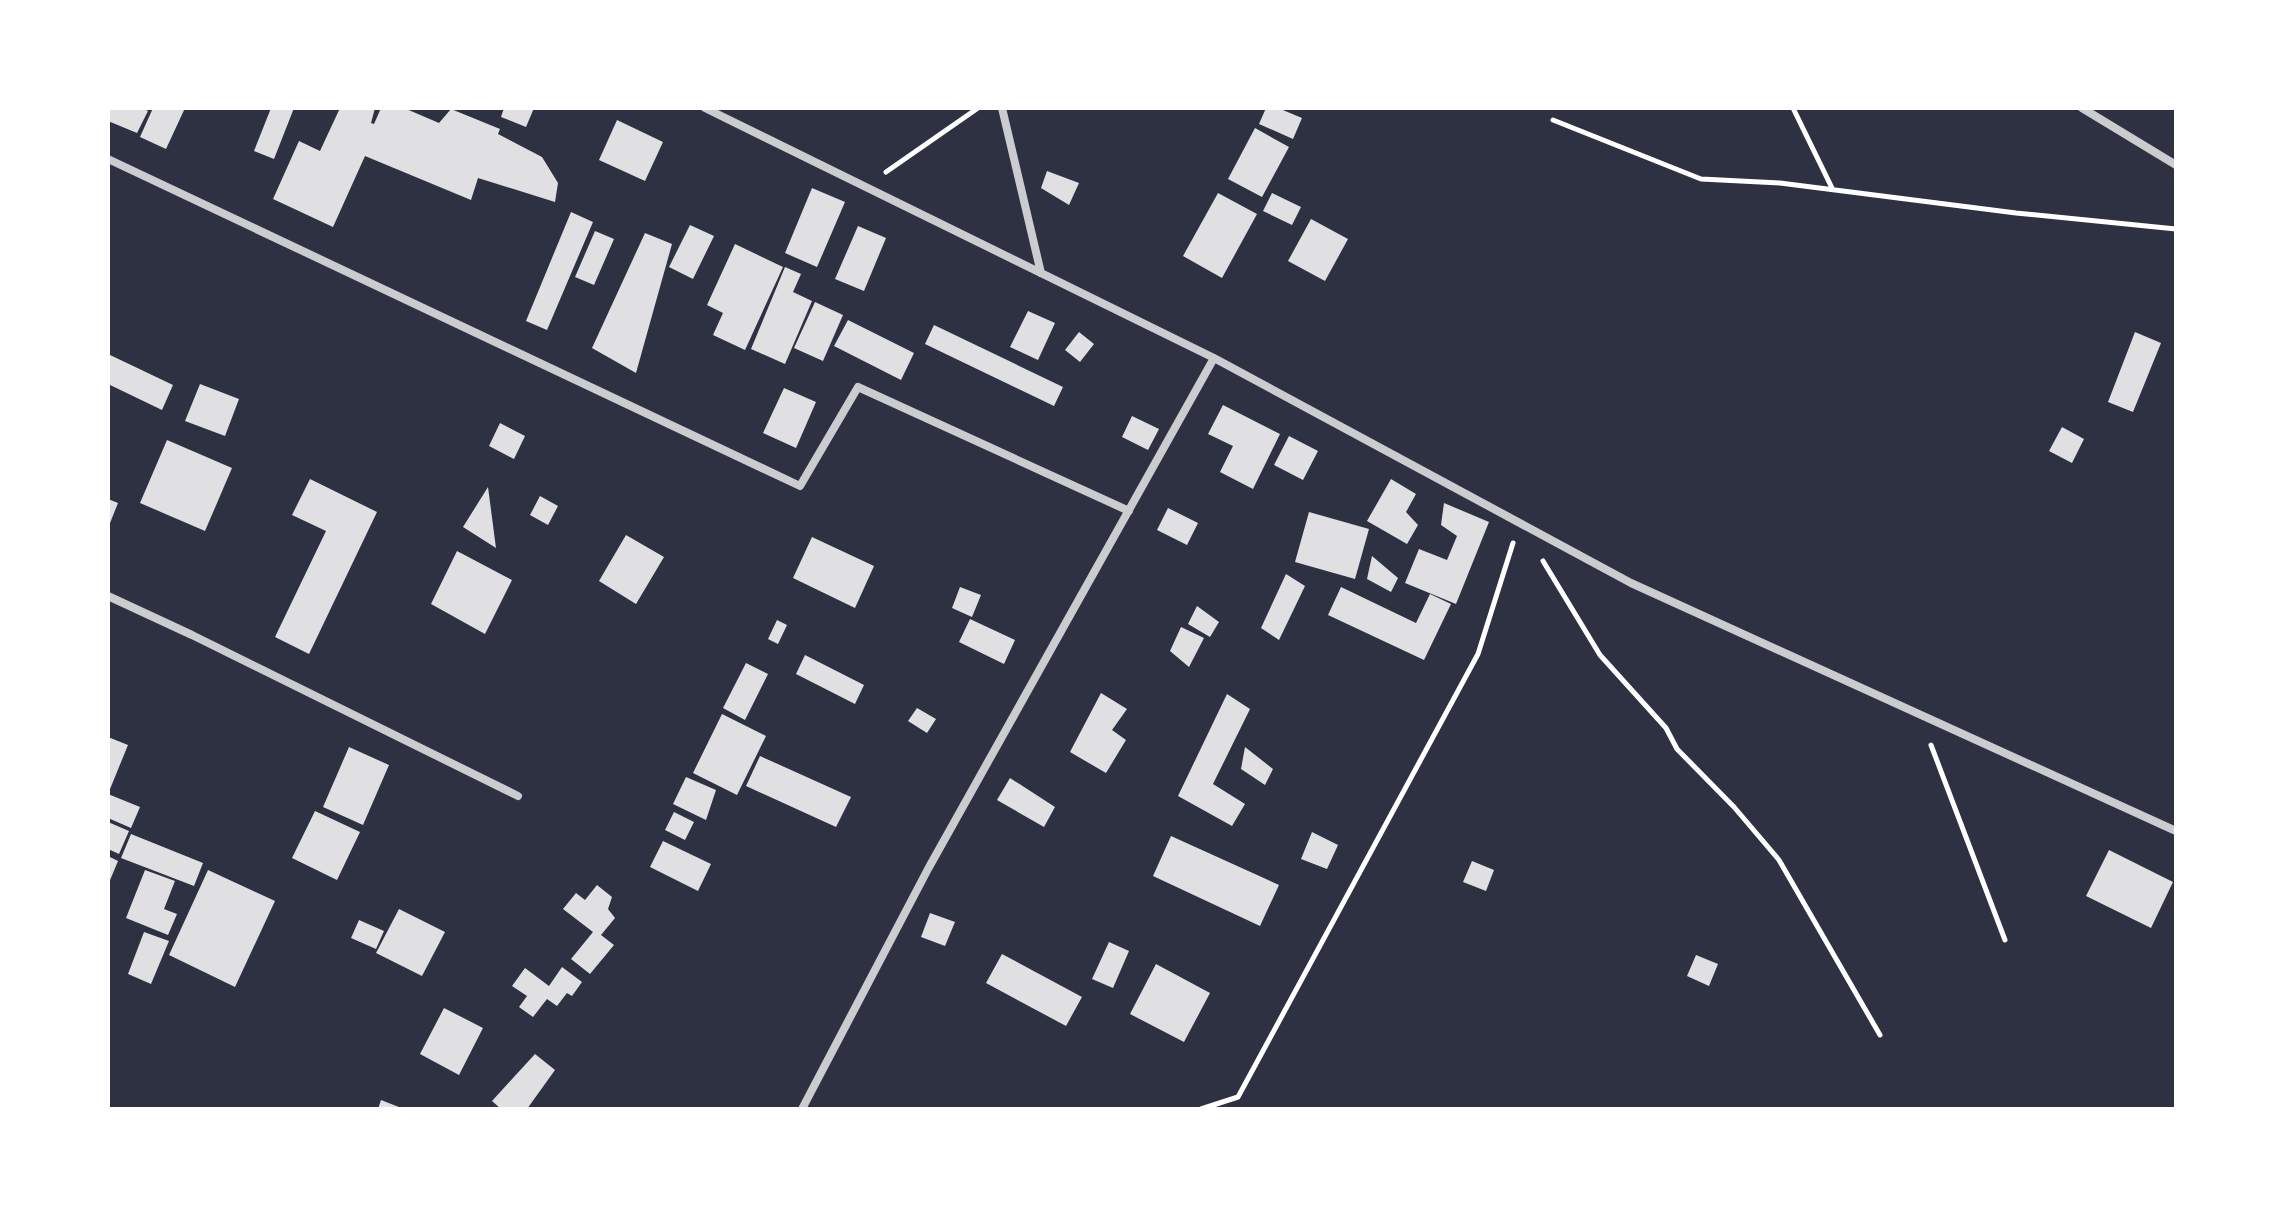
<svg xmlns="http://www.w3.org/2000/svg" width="2284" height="1217" viewBox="0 0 2284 1217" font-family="Cabin,sans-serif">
<rect width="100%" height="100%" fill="#2d3142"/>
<path fill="#e0e0e3" d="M108,108H142L148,111L137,133L108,121Z
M153,108H185L166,149L140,137Z
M271,108H294L274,159L254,151Z
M340,108H375L371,123L374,124L381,108H404L439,123L451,109L500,129L498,134L542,157L558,183L555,202L478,178L471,200L365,156L333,227L273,199L299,141L320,151Z
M504,108H534L526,127L501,117Z
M1266,108H1278L1302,118L1293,139L1259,124Z
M617,120L663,142L645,181L599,160Z
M1255,128L1289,147L1262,197L1228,179Z
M1047,171L1079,183L1069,205L1041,188Z
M812,188L845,202L817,267L785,253Z
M1218,193L1257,214L1222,278L1183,256Z
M1272,193L1301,207L1292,225L1263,211Z
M571,212L593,222L547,330L526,321Z
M1311,219L1348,239L1325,281L1288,261Z
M690,225L714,236L693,279L669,267Z
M858,226L886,238L864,291L835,279Z
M595,231L614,239L594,285L575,277Z
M645,233L672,244L636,373L592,348Z
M735,244L783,267L745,350L713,335L723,313L707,305Z
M785,267L801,274L793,292L812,301L785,364L751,349Z
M815,302L843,315L823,361L794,348Z
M1028,311L1055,323L1038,360L1010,347Z
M848,320L914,353L901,380L834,346Z
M934,325L1063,387L1054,406L925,344Z
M1079,332L1094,344L1080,362L1065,350Z
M2135,332L2161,343L2133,412L2108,402Z
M108,354L173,385L162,410L108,384Z
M200,384L239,399L225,436L185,421Z
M784,388L816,402L796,448L763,433Z
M1223,405L1280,434L1253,489L1220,472L1233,446L1208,434Z
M1132,416L1159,429L1148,450L1122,437Z
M500,423L525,436L514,459L489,446Z
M2062,427L2084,439L2072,463L2049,451Z
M1289,436L1318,451L1303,480L1274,465Z
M167,440L232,468L205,531L140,503Z
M310,479L377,512L309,654L275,637L326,531L292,515Z
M1391,479L1416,494L1406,512L1418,525L1407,544L1367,521Z
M488,487L496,548L463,527Z
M540,496L558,506L548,525L530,515Z
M108,499L118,503L108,528Z
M1444,503L1489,522L1456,604L1405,583L1419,549L1447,560L1457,536L1441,525Z
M1168,508L1198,523L1187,545L1157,530Z
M1309,512L1369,529L1355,579L1295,562Z
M626,535L664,557L636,604L599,581Z
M812,537L874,566L855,608L793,578Z
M457,551L512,580L485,634L431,604Z
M1372,556L1398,578L1391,592L1367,579Z
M1286,574L1305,586L1279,640L1261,628Z
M960,587L981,595L972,617L952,608Z
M1341,587L1416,623L1430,594L1451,604L1424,660L1328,615Z
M1197,606L1219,622L1210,637L1188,624Z
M970,619L1015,640L1004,664L959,642Z
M777,620L787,625L778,644L768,639Z
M1181,627L1204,638L1189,667L1170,651Z
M805,655L864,685L855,704L796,674Z
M746,663L768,674L745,720L723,708Z
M1101,693L1127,709L1112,730L1126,740L1106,773L1070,752Z
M1227,694L1250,709L1213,784L1245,804L1232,826L1178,796Z
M917,708L936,719L927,733L908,721Z
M722,714L766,736L737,795L693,773Z
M108,737L128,745L108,794L140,807L131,828L108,818Z
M349,747L389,765L363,825L323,807Z
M1245,747L1273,769L1265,785L1241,769Z
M760,756L851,797L836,827L746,786Z
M686,777L716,790L706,820L673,804Z
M1010,778L1055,807L1044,827L997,800Z
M315,811L360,832L337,880L292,858Z
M674,812L694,822L685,840L665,830Z
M108,822L129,831L119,854L108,849Z
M1312,832L1338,845L1327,869L1301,859Z
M131,834L203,863L194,886L121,858Z
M1171,836L1279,885L1260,926L1153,876Z
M663,841L711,864L698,891L650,867Z
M2109,850L2173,882L2151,928L2086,896Z
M108,856L118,861L108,885Z
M1472,861L1494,870L1486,891L1463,882Z
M145,870L175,881L164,909L177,914L168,935L126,918Z
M208,870L275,901L235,987L169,955Z
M597,885L612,897L608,909L615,918L601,935L614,945L590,974L571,959L593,932L563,909L576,893L585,900Z
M399,909L445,932L422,976L376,953Z
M930,913L955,922L945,946L921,937Z
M359,920L384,931L376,949L351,938Z
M144,932L169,941L151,984L128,974Z
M1109,942L1129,951L1113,988L1092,979Z
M1002,954L1082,997L1066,1026L986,983Z
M1696,955L1718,964L1709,986L1687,976Z
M1156,964L1210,993L1184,1042L1130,1014Z
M562,967L582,982L572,996L567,993L557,1006L547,999L533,1017L519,1007L527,996L512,986L525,968L549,986Z
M444,1008L483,1028L459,1075L420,1054Z
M535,1054L555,1070L527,1109H501L492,1101Z
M381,1100L404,1109H378Z"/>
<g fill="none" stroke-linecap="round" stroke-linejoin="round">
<path stroke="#fff" stroke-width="5" d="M1793,108L1832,188
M1553,120L1701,179L1780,183L2016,213L2176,229
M886,172L978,108
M1543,561L1600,655L1666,728L1677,749L1734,807L1779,860L1880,1035
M1931,745L2005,940
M1201,1109L1238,1097L1478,654L1513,543"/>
<path stroke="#caccd0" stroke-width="8" d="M705,108L1214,358L1631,583L2176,831
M1002,108L1041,273
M2082,108L2176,165
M108,159L800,486L858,387L1129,511
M108,596L192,635L518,796
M802,1109L928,869L1214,358"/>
</g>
<rect width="2284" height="1217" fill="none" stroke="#ffffff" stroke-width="220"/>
</svg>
